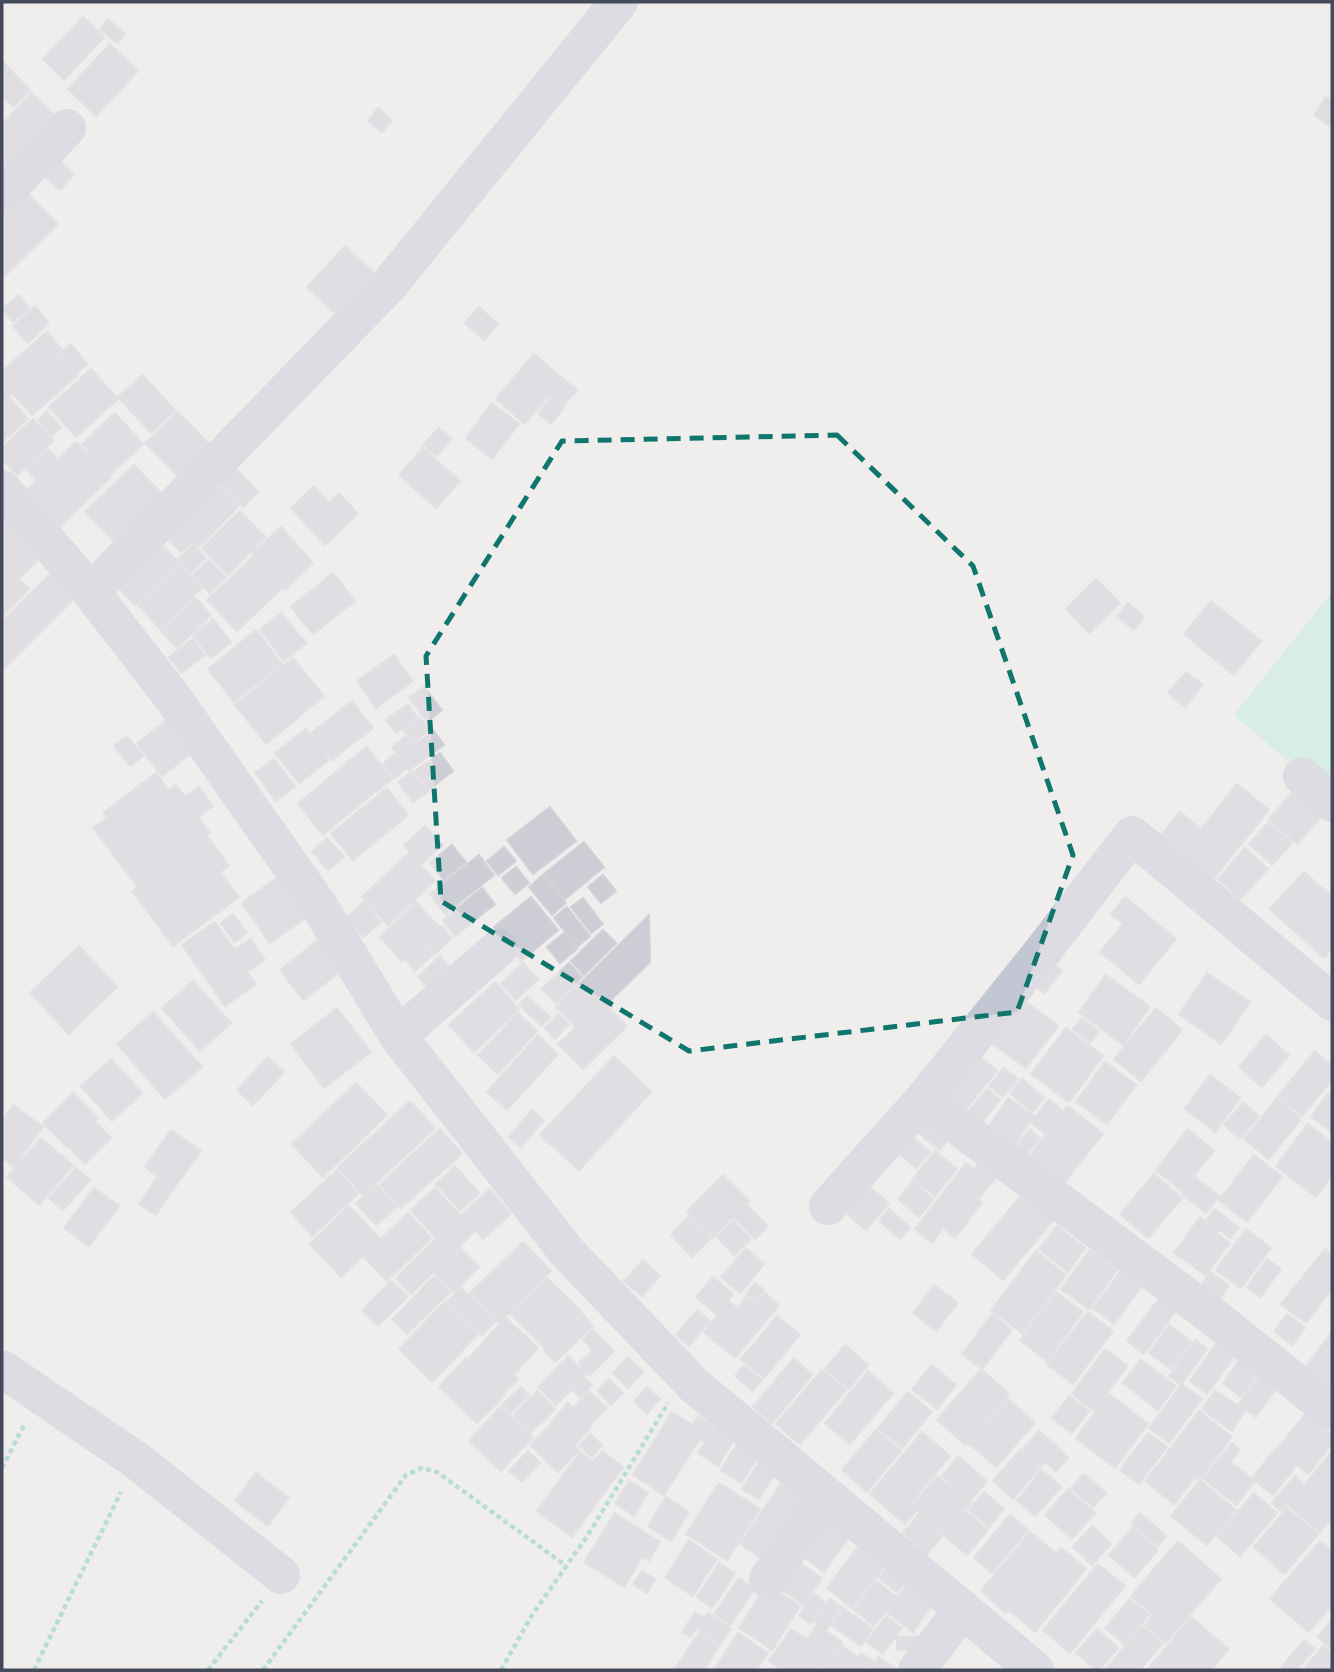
<svg xmlns="http://www.w3.org/2000/svg" width="1334" height="1672" viewBox="0 0 1334 1672" font-family="'IBM Plex Sans',sans-serif">
<rect width="100%" height="100%" fill="#f0eded"/>
<path fill="#baeede" d="M1332,592V799L1234,715Z"/>
<path fill="#cccdd5" stroke="#d1d1d8" stroke-width="2" d="M83,17L104,37L64,80L43,59Z
M108,19L125,34L117,43L100,29Z
M110,44L138,71L96,116L68,89Z
M4,63L30,90L13,107L2,96V66Z
M31,93L63,123L2,191V125Z
M1326,97L1332,101L1330,126L1314,115Z
M378,108L392,120L382,132L368,121Z
M58,159L74,174L60,190L43,175Z
M21,187L58,224L4,277L2,275V206Z
M345,246L375,274L337,315L307,287Z
M19,295L29,308L13,322L2,309Z
M35,306L49,323L28,343L13,326Z
M479,307L498,324L484,340L465,323Z
M47,332L62,350L2,403V371Z
M71,344L87,364L76,374L59,354Z
M534,354L577,390L564,405L550,394L525,424L496,399Z
M58,355L77,376L32,415L13,394Z
M91,369L118,399L76,437L49,407Z
M143,375L175,411L151,433L118,397Z
M551,397L564,408L551,424L538,413Z
M10,398L28,419L2,442V405Z
M492,403L519,424L492,459L466,438Z
M47,412L61,427L52,436L38,420Z
M178,412L213,448L181,479L145,443Z
M115,413L143,444L110,475L82,444Z
M33,419L53,441L17,475L2,459V448Z
M439,428L452,439L437,456L423,445Z
M76,442L111,477L60,527L26,491Z
M423,448L460,481L436,508L399,475Z
M48,449L58,459L36,480L26,469Z
M231,463L258,492L243,507L215,479Z
M134,465L167,499L119,546L85,512Z
M211,478L239,506L199,547L192,541L181,552L160,530Z
M314,486L329,503L339,493L358,514L325,545L291,508Z
M240,511L265,537L228,575L202,548Z
M2,518L40,558L19,579L29,589L2,617Z
M281,527L313,563L285,590L252,553Z
M157,540L178,562L135,605L113,582Z
M193,544L206,558L191,573L178,560Z
M253,557L282,588L237,631L207,600Z
M209,560L226,577L210,593L193,575Z
M179,564L202,587L160,629L138,605Z
M333,573L355,601L313,634L291,607Z
M50,574L74,599L5,668L2,665V622Z
M1096,579L1120,603L1089,633L1066,609Z
M195,598L211,615L177,648L161,631Z
M1211,601L1261,641L1234,675L1184,634Z
M1128,603L1144,617L1134,630L1117,616Z
M281,613L306,643L284,661L260,630Z
M213,619L231,642L211,658L193,635Z
M256,630L282,664L234,702L208,669Z
M193,639L205,655L181,673L169,657Z
M394,655L413,681L376,708L357,681Z
M293,658L324,696L266,744L235,705Z
M1186,672L1203,685L1185,707L1168,693Z
M424,687L442,710L427,722L409,698Z
M352,701L373,728L332,760L311,733Z
M408,704L417,717L396,733L386,720Z
M169,718L195,750L162,776L137,744Z
M420,718L429,730L413,743L403,730Z
M306,729L329,760L299,783L275,753Z
M434,731L444,745L409,770L392,747L406,736L413,746Z
M127,736L143,756L130,766L114,746Z
M367,747L392,779L377,791L351,760Z
M440,753L453,771L428,790L414,772Z
M395,754L406,769L394,778L383,764Z
M274,759L295,786L276,801L255,773Z
M350,760L376,791L323,835L298,804Z
M411,772L427,792L413,802L398,782Z
M156,773L169,790L176,785L185,797L199,787L213,806L198,817L210,833L207,836L229,866L220,872L239,897L173,946L132,891L138,887L93,828L107,818L103,813Z
M1237,784L1269,810L1214,878L1161,835L1180,812L1201,829Z
M1298,786L1326,812L1297,844L1269,819Z
M387,788L408,815L353,860L331,834Z
M550,807L576,841L533,874L507,840Z
M1269,822L1292,843L1272,865L1249,844Z
M425,826L442,845L422,864L404,845Z
M327,838L344,857L328,870L312,851Z
M584,842L604,867L565,899L544,874Z
M452,845L466,862L444,880L430,863Z
M504,847L516,861L498,875L487,861Z
M1245,848L1268,869L1240,899L1218,879Z
M409,853L435,881L388,925L362,897Z
M479,855L494,875L445,914L430,894Z
M516,867L529,883L515,894L502,878Z
M1304,872L1332,897V948L1324,958L1270,909Z
M543,875L566,903L552,915L529,887Z
M603,875L616,891L601,903L588,887Z
M278,877L307,917L270,943L242,903Z
M482,888L495,904L455,936L443,920Z
M531,897L558,930L521,961L494,927Z
M1125,897L1176,939L1139,984L1100,952L1123,924L1111,914Z
M583,898L603,924L591,933L571,907Z
M364,902L381,922L363,937L346,917Z
M416,902L439,927L402,961L380,937Z
M567,907L590,936L577,947L554,918Z
M233,914L247,933L234,942L221,923Z
M649,915L650,962L607,1004L603,1000L576,1027L556,1007Z
M215,922L235,950L251,939L265,960L247,972L256,984L225,1006L182,945Z
M442,926L452,938L435,954L424,942Z
M603,930L616,943L584,975L571,961Z
M564,933L577,949L560,963L547,947Z
M321,938L344,969L303,1000L280,970Z
M423,944L433,955L415,971L406,960Z
M79,946L117,987L69,1034L30,993Z
M440,956L456,974L434,995L418,977Z
M1045,957L1062,971L1044,993L1027,980Z
M523,963L538,979L516,1000L501,984Z
M569,963L582,977L556,1003L542,989Z
M1207,973L1250,1002L1221,1044L1179,1014Z
M1106,975L1150,1007L1123,1045L1079,1012Z
M193,981L231,1023L200,1051L162,1008Z
M495,982L519,1009L474,1052L449,1025Z
M527,996L550,1017L542,1026L519,1005Z
M1025,1001L1058,1026L1026,1068L993,1044Z
M603,1002L627,1026L583,1069L558,1044Z
M337,1008L371,1052L324,1088L291,1044Z
M1156,1008L1182,1030L1141,1081L1114,1059Z
M153,1012L202,1067L165,1099L117,1044Z
M518,1013L537,1031L498,1074L478,1055Z
M558,1014L569,1024L555,1039L545,1028Z
M1082,1018L1099,1032L1090,1043L1073,1029Z
M1066,1028L1103,1056L1069,1102L1031,1074Z
M538,1035L558,1054L507,1110L487,1092Z
M1266,1035L1289,1055L1262,1087L1239,1067Z
M968,1047L997,1071L961,1115L932,1091Z
M1315,1051L1332,1066V1080L1302,1116L1278,1096Z
M614,1056L651,1092L579,1170L540,1135Z
M268,1057L284,1072L253,1105L237,1090Z
M111,1059L142,1093L112,1121L81,1086Z
M1105,1062L1136,1085L1107,1124L1076,1102Z
M1004,1068L1018,1079L1003,1097L989,1086Z
M1210,1075L1240,1098L1215,1132L1185,1109Z
M1022,1079L1044,1098L1032,1112L1010,1093Z
M356,1083L387,1115L323,1177L292,1144Z
M987,1089L1000,1100L982,1122L969,1111Z
M73,1093L98,1118L68,1148L43,1123Z
M1328,1094L1332,1097V1132L1311,1117Z
M1008,1098L1034,1116L1009,1153L983,1135Z
M1277,1098L1301,1119L1269,1159L1244,1139Z
M1049,1099L1063,1111L1045,1134L1031,1122Z
M410,1101L435,1128L363,1195L338,1167Z
M1243,1103L1259,1116L1240,1139L1224,1125Z
M13,1105L43,1127L14,1167L2,1158V1120Z
M1068,1106L1103,1134L1059,1189L1025,1162Z
M927,1107L956,1131L939,1150L911,1126Z
M532,1110L544,1120L521,1147L509,1137Z
M95,1122L111,1138L85,1164L69,1147Z
M1308,1124L1332,1143V1175L1316,1197L1276,1166Z
M440,1129L462,1154L401,1208L380,1184Z
M903,1129L930,1152L916,1168L889,1145Z
M1030,1129L1040,1138L1022,1160L1012,1152Z
M1188,1129L1214,1151L1182,1191L1156,1170Z
M171,1130L201,1151L174,1188L145,1167Z
M41,1138L73,1165L39,1205L7,1177Z
M935,1151L957,1169L935,1196L913,1178Z
M1254,1155L1282,1177L1247,1222L1219,1200Z
M980,1161L998,1175L978,1200L982,1202L955,1238L943,1228L932,1243L915,1229L966,1163L974,1169Z
M455,1166L479,1193L460,1210L436,1184Z
M76,1168L90,1180L63,1210L49,1198Z
M337,1170L358,1194L312,1236L291,1212Z
M1154,1174L1182,1198L1148,1238L1120,1214Z
M723,1175L749,1201L713,1237L687,1211Z
M1195,1177L1219,1196L1206,1213L1182,1194Z
M157,1178L173,1189L156,1215L139,1204Z
M913,1181L933,1199L919,1217L898,1199Z
M865,1183L889,1203L866,1230L842,1210Z
M377,1185L397,1207L376,1225L356,1203Z
M1029,1186L1060,1212L1003,1280L972,1254Z
M94,1188L119,1206L89,1246L64,1228Z
M435,1188L459,1214L435,1237L411,1210Z
M490,1189L511,1214L483,1239L461,1215Z
M747,1205L768,1226L755,1239L734,1218Z
M349,1206L380,1239L341,1277L310,1244Z
M889,1209L910,1227L900,1239L879,1221Z
M1215,1209L1239,1228L1230,1238L1207,1219Z
M408,1213L431,1238L387,1281L363,1256Z
M459,1216L474,1232L411,1294L396,1278Z
M689,1216L711,1238L692,1257L671,1235Z
M1200,1217L1219,1231L1193,1266L1174,1253Z
M733,1221L751,1239L734,1255L717,1237Z
M1057,1226L1085,1248L1068,1272L1039,1249Z
M1246,1229L1271,1248L1241,1288L1216,1270Z
M1218,1234L1230,1243L1206,1275L1194,1267Z
M523,1242L551,1271L499,1323L470,1293Z
M460,1248L479,1267L454,1292L435,1273Z
M746,1248L764,1264L740,1293L721,1277Z
M1325,1249L1332,1255V1289L1321,1303L1297,1284Z
M1090,1250L1117,1270L1089,1309L1061,1289Z
M1036,1251L1066,1275L1022,1333L991,1310Z
M1267,1259L1281,1269L1261,1297L1247,1287Z
M643,1260L660,1276L642,1296L624,1281Z
M1127,1263L1148,1278L1114,1324L1093,1308Z
M1211,1272L1229,1286L1211,1310L1192,1297Z
M435,1276L451,1292L440,1302L425,1285Z
M713,1277L733,1294L716,1314L696,1297Z
M547,1278L582,1312L545,1349L511,1314Z
M391,1281L408,1297L378,1326L362,1310Z
M755,1283L764,1290L754,1302L746,1294Z
M934,1285L958,1303L936,1331L913,1313Z
M1296,1285L1321,1304L1306,1323L1281,1304Z
M424,1287L439,1303L407,1334L392,1319Z
M461,1288L495,1322L482,1335L447,1301Z
M1166,1289L1183,1301L1144,1354L1127,1341Z
M1056,1292L1083,1312L1047,1361L1020,1340Z
M765,1293L779,1305L735,1358L704,1332L729,1301L737,1308L747,1296L755,1304Z
M445,1302L478,1334L432,1382L399,1349Z
M697,1310L710,1321L689,1346L676,1335Z
M1088,1312L1113,1331L1073,1384L1047,1364Z
M583,1314L593,1326L555,1362L544,1351Z
M992,1314L1012,1330L982,1369L962,1354Z
M1287,1314L1305,1328L1292,1345L1274,1331Z
M777,1316L800,1335L764,1378L741,1359Z
M506,1318L538,1348L514,1374L482,1343Z
M1169,1325L1191,1342L1171,1369L1149,1353Z
M593,1330L614,1351L590,1375L579,1363L593,1350L583,1340Z
M1332,1332V1406L1297,1378Z
M1220,1339L1238,1352L1207,1394L1190,1381Z
M1195,1340L1207,1349L1181,1385L1169,1376Z
M482,1344L518,1379L504,1393L469,1358Z
M845,1345L868,1365L849,1389L825,1369Z
M1105,1349L1127,1366L1094,1411L1072,1394Z
M1247,1349L1266,1363L1241,1397L1223,1383Z
M568,1356L586,1374L556,1405L538,1387Z
M628,1357L643,1372L628,1388L613,1373Z
M466,1358L505,1395L477,1423L439,1387Z
M794,1358L812,1375L772,1423L753,1407Z
M1141,1360L1176,1386L1158,1410L1123,1383Z
M744,1365L762,1380L752,1391L735,1376Z
M932,1365L956,1385L937,1409L912,1389Z
M981,1369L1009,1394L966,1445L937,1420Z
M822,1370L846,1390L800,1444L776,1424Z
M868,1371L893,1393L850,1444L825,1423Z
M1262,1372L1279,1385L1256,1417L1239,1404Z
M584,1378L592,1385L580,1397L572,1390Z
M609,1379L623,1393L611,1405L597,1391Z
M1182,1384L1202,1399L1169,1443L1149,1428Z
M521,1387L529,1395L510,1414L502,1405Z
M647,1387L660,1399L647,1414L634,1402Z
M1215,1390L1245,1411L1232,1431L1202,1410Z
M537,1391L555,1409L531,1433L514,1415Z
M589,1391L607,1408L591,1424L574,1407Z
M908,1392L932,1412L902,1448L878,1428Z
M1109,1394L1148,1424L1115,1468L1076,1438Z
M1069,1396L1089,1411L1072,1433L1052,1418Z
M1008,1399L1035,1423L996,1467L969,1444Z
M568,1403L592,1426L575,1445L551,1422Z
M501,1406L533,1437L501,1471L469,1441Z
M1199,1411L1232,1437L1199,1480L1166,1454Z
M672,1412L691,1424L687,1432L699,1440L664,1495L633,1475Z
M1306,1413L1332,1435V1444L1308,1474L1277,1449Z
M698,1416L713,1426L704,1441L689,1431Z
M551,1424L579,1450L558,1472L530,1445Z
M716,1424L736,1436L718,1466L698,1453Z
M876,1430L901,1451L867,1492L842,1470Z
M1039,1431L1058,1447L1041,1467L1022,1450Z
M922,1432L950,1456L910,1504L882,1480Z
M1148,1433L1167,1447L1139,1484L1120,1470Z
M590,1434L602,1445L592,1457L579,1446Z
M740,1439L761,1452L741,1483L721,1470Z
M1232,1443L1240,1450L1231,1462L1255,1481L1236,1505L1203,1478Z
M1059,1449L1068,1458L1056,1472L1047,1463Z
M1275,1449L1296,1466L1273,1495L1252,1478Z
M1020,1450L1040,1468L1013,1499L993,1481Z
M528,1451L540,1463L522,1482L509,1471Z
M602,1451L623,1467L572,1537L537,1511L580,1452L594,1462Z
M1332,1451V1518L1320,1532L1288,1505Z
M1166,1455L1194,1479L1174,1504L1145,1481Z
M958,1456L987,1481L970,1501L942,1476Z
M761,1459L778,1470L759,1499L742,1489Z
M1042,1470L1061,1487L1035,1516L1017,1500Z
M256,1473L289,1498L268,1526L235,1501Z
M1084,1474L1106,1493L1093,1507L1071,1488Z
M937,1476L971,1503L945,1534L912,1506Z
M1295,1476L1304,1485L1281,1511L1272,1503Z
M784,1479L814,1501L770,1564L740,1544Z
M1200,1480L1236,1510L1207,1545L1171,1516Z
M629,1481L648,1493L634,1516L615,1503Z
M881,1481L916,1511L905,1524L870,1494Z
M881,1481L916,1511L905,1524L870,1494Z
M719,1483L760,1509L727,1560L686,1534Z
M1068,1489L1095,1513L1072,1539L1045,1515Z
M984,1492L1004,1509L989,1527L969,1510Z
M1254,1493L1277,1513L1240,1556L1217,1536Z
M666,1497L689,1512L671,1541L648,1526Z
M1287,1508L1318,1534L1284,1574L1254,1547Z
M817,1510L851,1535L824,1572L790,1547Z
M966,1511L988,1530L967,1555L945,1536Z
M615,1513L660,1542L649,1561L642,1557L624,1587L584,1562Z
M1140,1513L1166,1536L1158,1546L1132,1523Z
M919,1514L943,1535L927,1554L903,1533Z
M1010,1514L1028,1530L992,1573L974,1558Z
M1092,1526L1111,1544L1092,1565L1073,1547Z
M1133,1527L1158,1550L1134,1577L1109,1555Z
M1030,1532L1056,1553L1006,1613L981,1591Z
M689,1540L717,1559L693,1596L665,1578Z
M1178,1541L1221,1579L1165,1643L1145,1625L1153,1615L1131,1596Z
M1320,1541L1332,1551V1605L1309,1632L1270,1599Z
M876,1544L892,1557L852,1608L827,1588L857,1548L868,1556Z
M1061,1548L1086,1569L1035,1632L1010,1611Z
M788,1555L822,1578L804,1605L770,1582Z
M892,1561L910,1575L897,1592L879,1578Z
M719,1563L735,1574L712,1608L697,1597Z
M1098,1564L1125,1586L1070,1653L1043,1630Z
M642,1571L655,1579L647,1593L633,1584Z
M739,1578L755,1589L730,1625L714,1614Z
M911,1579L937,1598L913,1632L887,1612Z
M876,1581L897,1597L874,1626L854,1610Z
M767,1585L800,1606L772,1650L739,1628Z
M813,1593L825,1602L810,1624L799,1615Z
M830,1599L841,1607L833,1618L822,1609Z
M1130,1599L1149,1615L1124,1644L1105,1628Z
M843,1608L873,1629L861,1646L831,1625Z
M822,1611L833,1620L826,1630L814,1621Z
M695,1612L704,1618L690,1637L682,1632Z
M708,1613L731,1629L720,1645L697,1629Z
M886,1616L902,1628L883,1654L867,1642Z
M1191,1617L1229,1649L1211,1670H1147Z
M1332,1620V1650L1318,1637Z
M817,1625L842,1642L822,1670H776L778,1667L769,1661L791,1629L807,1639Z
M1142,1626L1162,1644L1140,1670H1105Z
M1097,1629L1118,1648L1099,1670H1096L1076,1653Z
M699,1633L719,1647L704,1670H674Z
M738,1633L768,1653L756,1670H714Z
M922,1636V1649L897,1650V1637Z
M1304,1640L1315,1649L1297,1670H1279Z
M842,1646L858,1658L861,1653L874,1662L868,1670H824Z
M1323,1646L1332,1653V1670H1303Z
M879,1657L898,1670H870Z"/>
<g fill="none" stroke-linecap="round" stroke-linejoin="round">
<path stroke="#73cbbb" stroke-width="4.5" stroke-dasharray="5 3.5" stroke-linecap="butt" d="M2,1468L24,1425
M34,1670L121,1492
M208,1670L262,1601
M263,1670L406,1475L422,1468L437,1472L565,1565
M501,1670L532,1615L588,1535L668,1403"/>
<path stroke="#c3c7d4" stroke-width="38" d="M2,195L67,128
M2,489L91,592L173,698L321,909L398,1036L567,1252L694,1385L1035,1670
M91,592L388,286L619,2
M1302,776L1332,803
M398,1036L499,948
M923,1100L1211,1315L1332,1411
M828,1206L923,1100L1042,952L1132,835L1332,1002
M2,1369L136,1460L281,1575
M768,1579L825,1496
M917,1670L962,1610"/>
</g>
<path d="M0 0H1334V1672H0ZM837,435L973,566L1073,855L1017,1012L689,1051L441,901L426,656L562,441Z" fill="#f0eded" fill-opacity=".55" fill-rule="evenodd"/>
<path fill="none" stroke="#0f766e" stroke-width="5" stroke-dasharray="14 9" stroke-linejoin="round" d="M837,435L973,566L1073,855L1017,1012L689,1051L441,901L426,656L562,441Z"/>
<rect width="1334" height="1672" fill="none" stroke="#454a5a" stroke-width="7"/>
</svg>
